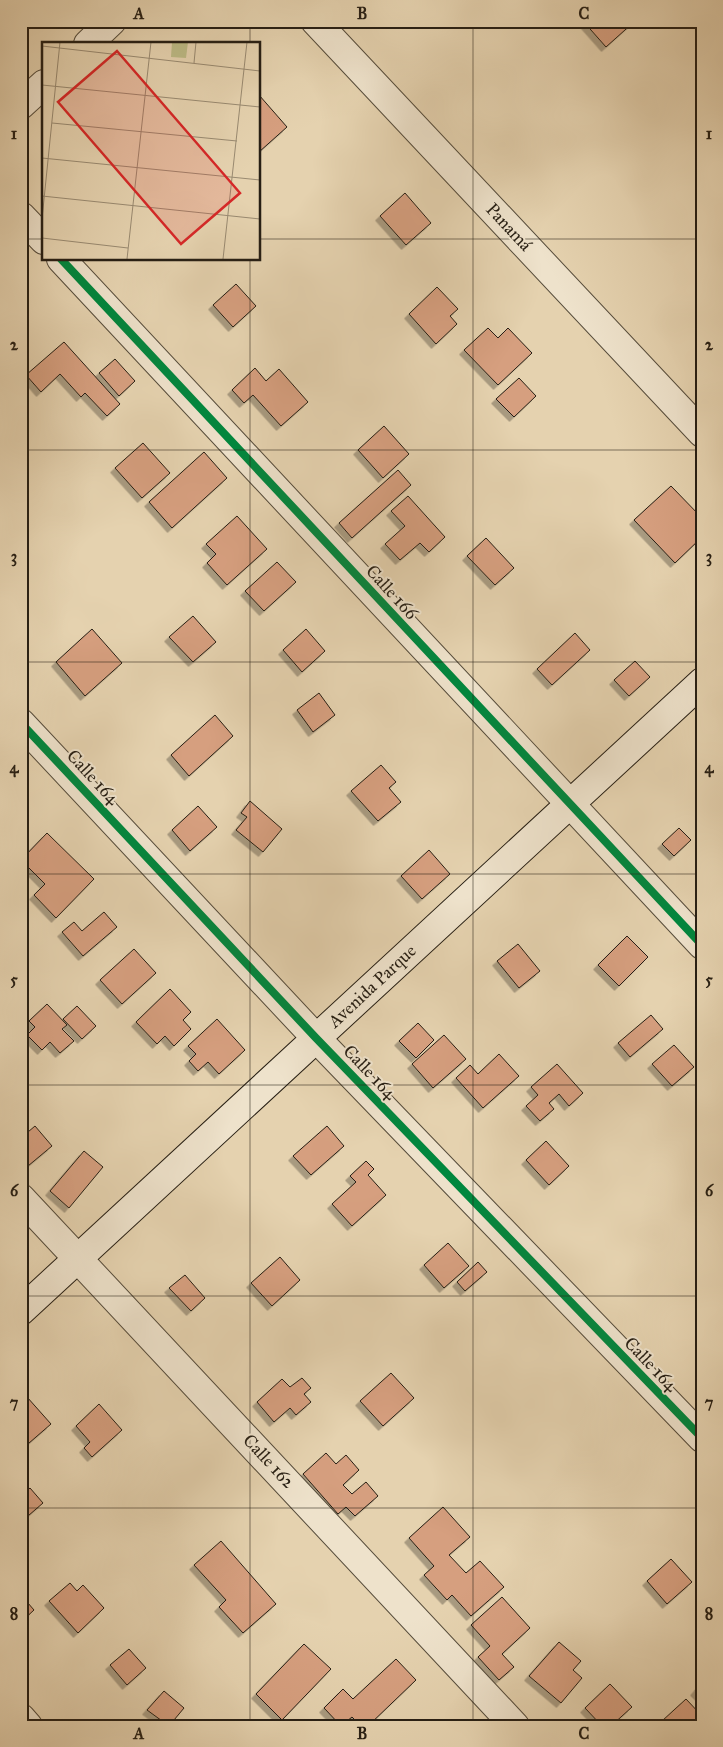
<svg xmlns="http://www.w3.org/2000/svg" width="723" height="1747" viewBox="0 0 723 1747" font-family="'IM FELL Great Primer',serif">
<defs>
<filter id="shadow"><feDropShadow dx="-4.5" dy="4.5" stdDeviation="0" flood-color="#0004"/></filter>
</defs>
<rect width="100%" height="100%" fill="#e5d2af"/>
<filter id="stains"><feTurbulence type="fractalNoise" baseFrequency=".004" numOctaves="4"/><feColorMatrix values="0 0 0 0 .2 0 0 0 0 .09 0 0 0 0 .02 0 0 0 .5 -.17"/></filter>
<radialGradient id="worn" r=".72"><stop offset=".6" stop-color="#630" stop-opacity="0"/><stop offset="1" stop-color="#630" stop-opacity=".3"/></radialGradient>
<path fill="#d69f7f" stroke="#271f14" filter="url(#shadow)" d="M583,21H635L606,47Z
M259,95L287,127L259,152Z
M405,193L431,223L406,245L380,216Z
M236,284L256,306L233,327L213,305Z
M437,287L458,309L450,316L457,324L436,344L409,314Z
M488,328L498,338L508,328L532,353L498,385L464,350Z
M64,342L120,404L107,416L85,393L81,397L60,374L41,392L26,375Z
M115,359L135,381L119,396L99,373Z
M255,368L266,381L279,369L308,402L281,426L253,395L244,403L232,390Z
M519,378L536,396L514,417L496,399Z
M384,426L409,454L383,478L358,450Z
M143,443L170,473L142,498L115,468Z
M204,452L227,478L172,528L149,502Z
M398,470L411,485L352,538L339,523Z
M671,486L702,518V537L675,563L634,520Z
M408,496L445,537L429,552L420,543L400,560L385,544L405,526L391,511Z
M237,516L267,549L227,585L207,563L216,554L206,544Z
M486,538L514,568L495,585L467,556Z
M277,562L296,582L264,611L245,591Z
M193,616L216,642L193,662L169,637Z
M92,629L122,663L85,696L56,662Z
M306,629L325,651L302,672L283,650Z
M575,633L590,650L552,685L537,669Z
M635,661L650,677L629,696L614,680Z
M319,693L335,715L313,732L297,710Z
M215,715L233,736L189,776L171,755Z
M381,765L396,782L389,788L401,802L378,821L351,791Z
M250,801L282,829L263,852L236,830L247,817L241,813Z
M198,806L217,827L190,851L172,830Z
M679,828L691,840L674,856L662,844Z
M47,833L94,879L56,918L34,895L45,884L21,860Z
M429,850L450,874L422,899L401,876Z
M104,912L117,927L83,956L62,932L74,922L82,931Z
M627,936L648,957L619,986L598,965Z
M518,944L540,971L519,988L497,961Z
M134,949L156,973L122,1004L100,980Z
M170,989L191,1012L183,1020L191,1029L174,1046L165,1036L157,1044L136,1022Z
M47,1004L67,1025L62,1029L74,1041L60,1053L50,1042L42,1050L27,1035L35,1027L29,1021Z
M77,1006L96,1026L82,1039L63,1019Z
M651,1015L663,1029L630,1057L618,1043Z
M217,1019L245,1050L219,1074L208,1062L198,1071L189,1061L196,1054L188,1046Z
M418,1023L434,1040L416,1058L399,1041Z
M444,1035L466,1059L433,1088L412,1064Z
M674,1045L694,1067L672,1086L652,1064Z
M499,1054L519,1076L483,1108L456,1078L470,1065L478,1074Z
M557,1064L583,1093L569,1106L559,1094L549,1103L554,1109L540,1121L526,1106L538,1095L531,1087Z
M35,1126L52,1146L28,1166L21,1157V1138Z
M327,1126L344,1146L311,1175L293,1156Z
M546,1141L569,1166L549,1185L526,1160Z
M84,1151L103,1167L69,1208L50,1191Z
M366,1161L374,1169L368,1175L386,1195L352,1226L332,1204L356,1182L350,1176Z
M448,1243L469,1266L444,1288L424,1265Z
M280,1257L300,1280L272,1306L251,1283Z
M478,1262L487,1272L465,1291L457,1282Z
M185,1275L205,1298L191,1311L169,1288Z
M391,1373L414,1398L383,1426L360,1401Z
M302,1378L311,1388L304,1394L311,1402L296,1415L290,1408L274,1422L257,1402L282,1379L290,1387Z
M27,1397L51,1424L21,1450V1402Z
M99,1404L122,1430L92,1457L84,1448L90,1442L76,1426Z
M326,1453L336,1464L346,1455L359,1470L343,1485L352,1494L366,1482L378,1496L355,1516L346,1507L338,1514L303,1474Z
M30,1488L43,1503L21,1522V1496Z
M443,1507L470,1537L449,1555L466,1573L480,1561L504,1587L471,1616L452,1595L447,1600L424,1575L434,1566L409,1538Z
M221,1541L276,1604L243,1633L219,1607L226,1600L194,1565Z
M671,1559L692,1582L667,1604L647,1581Z
M70,1583L77,1591L83,1585L104,1608L78,1633L49,1601Z
M21,1595L34,1610L21,1622Z
M502,1597L530,1628L502,1654L514,1667L499,1680L478,1657L490,1646L471,1625Z
M559,1642L581,1661L573,1670L582,1678L561,1703L529,1676Z
M304,1644L331,1669L282,1720L256,1694Z
M129,1649L146,1668L127,1685L110,1665Z
M396,1659L416,1680L368,1726H361L352,1717L341,1726L324,1708L343,1689L353,1699Z
M702,1683V1698L695,1691Z
M610,1684L632,1707L611,1726H602L585,1708Z
M164,1691L184,1708L169,1726L147,1710Z
M686,1699L702,1716V1726H666L662,1721Z"/>
<g fill="none" stroke-linecap="round" stroke-linejoin="round">
<defs>
<path id="street" d="M315,21L702,433
M88,44L112,21
M21,105L44,84
M21,216L44,240
M61,259L702,945
M21,723L316,1038L702,1438
M21,1198L515,1726
M21,1718L28,1726"/>
<path id="secondary" d="M21,1311L702,682"/>
</defs>
<use href="#street" stroke="#564c3b" stroke-width="30"/>
<use href="#secondary" stroke="#271f14" stroke-width="30"/>
<use href="#street" stroke="#eee2cb" stroke-width="28"/>
<use href="#secondary" stroke="#eee2cb" stroke-width="28"/>
<defs>
<path id="cycleway" d="M61,259L702,945
M21,723L316,1038L702,1438"/>
</defs>
<use href="#cycleway" stroke="#eee2cb" stroke-width="11"/>
<use href="#cycleway" stroke="#00873e" stroke-width="8"/>
</g>
<path fill="none" stroke="#271f14" stroke-width="1" stroke-opacity="0.55" d="M250,21V44M473,21V1726M21,239H44M259,239H702M250,259V1726M21,450H702M21,662H702M21,874H702M21,1085H702M21,1296H702M21,1508H702"/>
<g text-anchor="middle" stroke-width="4" stroke-linejoin="round" paint-order="stroke">
<g font-size="18" fill="#271f14" stroke="#eee2cb">
<text transform="translate(509 227) rotate(47)" y="6">Panamá</text>
<text transform="translate(392 592) rotate(47)" y="6">Calle 166</text>
<text transform="translate(93 777) rotate(47)" y="6">Calle 164</text>
<text transform="translate(372 986) rotate(-43)" y="6">Avenida Parque</text>
<text transform="translate(370 1072) rotate(46)" y="6">Calle 164</text>
<text transform="translate(651 1364) rotate(46)" y="6">Calle 164</text>
<text transform="translate(269 1461) rotate(47)" y="6">Calle 162</text>
</g>
</g>
<g transform="translate(42 42)">
<rect width="218" height="218" fill="#e5d2af"/>
<path d="M130,0H146L144,16L129,15Z" fill="#bcba85"/>
<path fill="none" stroke="#998a71" stroke-width="1" d="M0,4L218,29M152,21L154,0M0,43L218,65M10,81L195,99M0,116L218,138M0,154L218,177M0,177L18,0M0,196L86,206M85,217L109,0M181,217L205,0"/>
<path fill="#d62828" fill-opacity="0.15" stroke="#d62828" stroke-width="2.5" d="M75,9L198,151L139,202L16,60Z"/>
<rect width="218" height="218" fill="none" stroke="#271f14" stroke-width="2.5"/>
</g>
<rect width="723" height="1747" fill="none" stroke="#e5d2af" stroke-width="55"/>
<rect x="28" y="28" width="668" height="1692" fill="none" stroke="#271f14" stroke-width="2"/>
<g font-size="16" text-anchor="middle" font-weight="bold" fill="#271f14">
<text x="139" y="19">A</text>
<text x="362" y="19">B</text>
<text x="584" y="19">C</text>
<text x="14" y="139">1</text>
<text x="709" y="139">1</text>
<text x="14" y="350">2</text>
<text x="709" y="350">2</text>
<text x="14" y="562">3</text>
<text x="709" y="562">3</text>
<text x="14" y="773">4</text>
<text x="709" y="773">4</text>
<text x="14" y="985">5</text>
<text x="709" y="985">5</text>
<text x="14" y="1196">6</text>
<text x="709" y="1196">6</text>
<text x="14" y="1408">7</text>
<text x="709" y="1408">7</text>
<text x="14" y="1619">8</text>
<text x="709" y="1619">8</text>
<text x="139" y="1739">A</text>
<text x="362" y="1739">B</text>
<text x="584" y="1739">C</text>
</g>
<rect width="100%" height="100%" filter="url(#stains)"/>
<rect width="100%" height="100%" fill="url(#worn)"/>
</svg>
